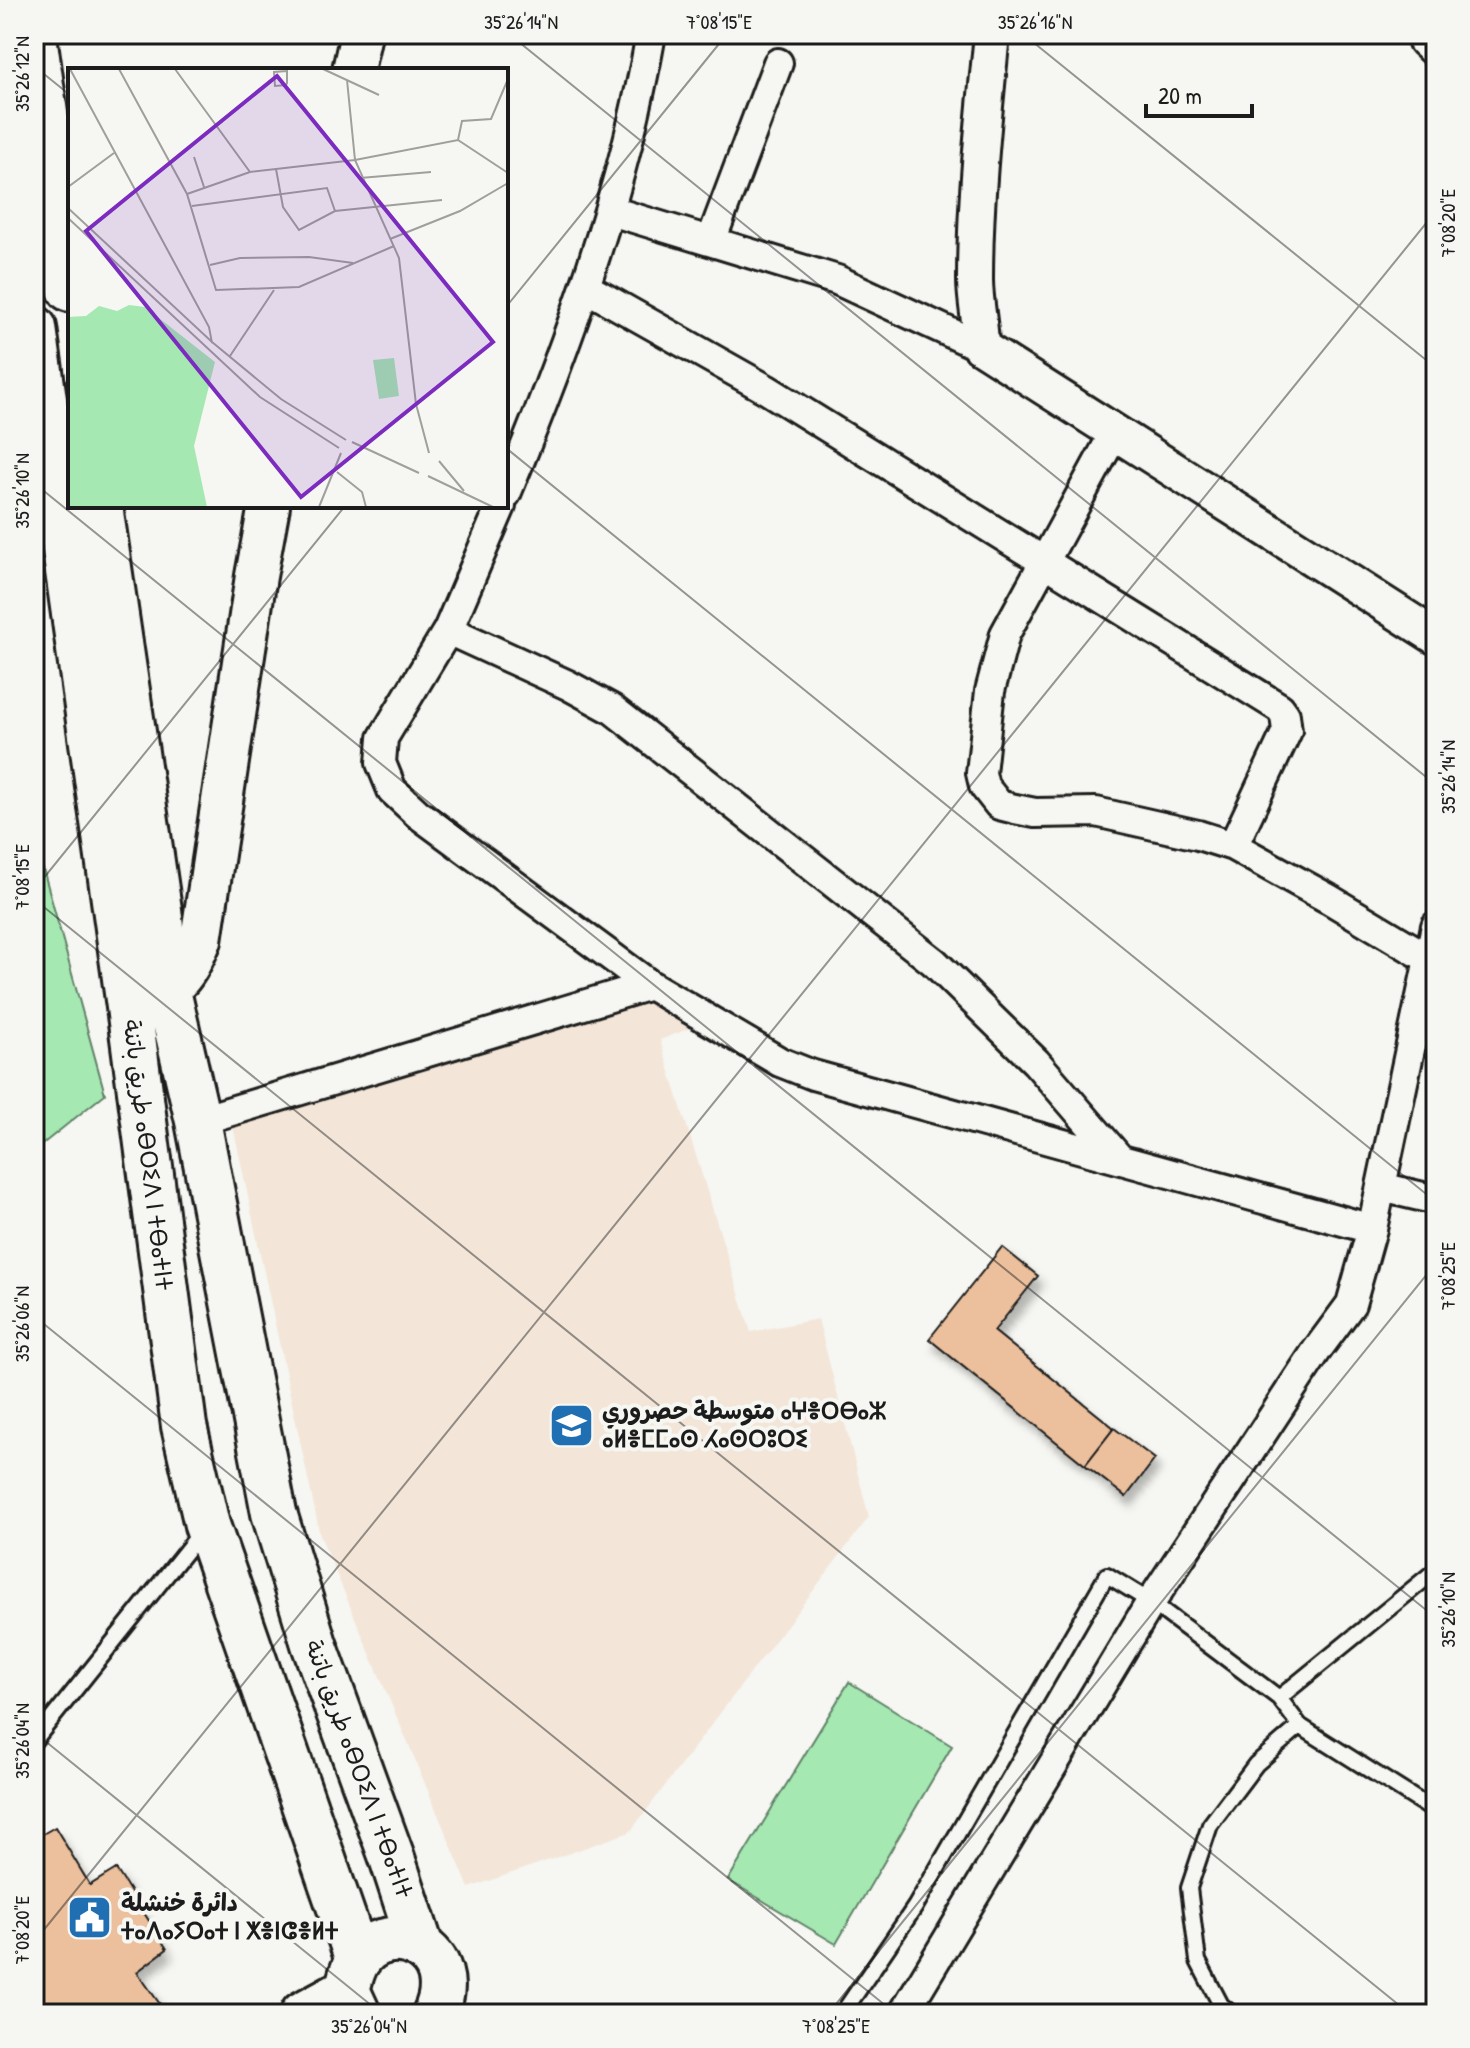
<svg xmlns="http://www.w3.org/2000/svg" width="1470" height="2048" viewBox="0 0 1470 2048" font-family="'Patrick Hand','Playpen Sans Arabic','Noto Sans Tifinagh',sans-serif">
<defs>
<filter id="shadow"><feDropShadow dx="5" dy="9" stdDeviation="4" flood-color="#0004"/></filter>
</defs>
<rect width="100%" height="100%" fill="#f6f6f2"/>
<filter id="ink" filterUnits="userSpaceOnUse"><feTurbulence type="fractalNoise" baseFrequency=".0125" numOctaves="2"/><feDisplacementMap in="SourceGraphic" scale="16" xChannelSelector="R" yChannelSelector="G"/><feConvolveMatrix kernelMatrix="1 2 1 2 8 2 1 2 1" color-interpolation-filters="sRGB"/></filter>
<g filter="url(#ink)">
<path fill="#f3e6d8" d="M655,1000L693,1027L660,1040L751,1332L818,1319L869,1517L630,1832L469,1888L320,1535L233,1126Z"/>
<path fill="#a5e8b2" stroke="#608267" stroke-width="2" d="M34,836L105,1094L34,1151Z
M849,1682L952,1746L836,1944L728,1880Z"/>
<path fill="#ecc09c" stroke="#1c1c1c" stroke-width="2" filter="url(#shadow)" d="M1002,1247L1038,1276L994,1331L1114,1428L1085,1465L929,1339Z
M1114,1428L1155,1459L1126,1497L1085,1465Z
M55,1827L90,1885L116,1869L167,1949L137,1972L167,2014H34V1839Z"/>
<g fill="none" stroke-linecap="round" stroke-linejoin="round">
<defs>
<path id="service" d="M1279,1698L1436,1570
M34,1741L201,1532
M842,2014L915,1907L1107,1575L1151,1602L1279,1698L1300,1726L1436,1812
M1232,2014L1221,2005L1198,1961L1189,1888L1210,1825L1256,1764L1300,1726"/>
<path id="minor" d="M1422,34L1423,42L1436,54
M611,211L837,280L981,347
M711,241L778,63
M585,287L766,389L1280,708L1285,715L1287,731L1233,846
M1115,432L1005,634L990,691L981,773L984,786L999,805L1015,809L1035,813L1096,812L1198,835L1233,846L1329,899L1436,963
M506,494C568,345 623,193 651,34
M501,506L448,630L383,738L381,763L392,790L418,814L650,985L780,1062L813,1075L1372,1229
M448,630L568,685L612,709L934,962L1036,1062L1118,1157
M198,1121L650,985
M1381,1187L1436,1200
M903,2014L1151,1602L1317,1350L1351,1304L1372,1229L1436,926"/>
<path id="tertiary" d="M992,34C984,116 975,198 975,280C975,302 981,325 981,347L1436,637"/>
<path id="secondary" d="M353,70L361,34
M144,1001C178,987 187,974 201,940L256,576L269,506"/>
<path id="primary" d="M34,36L70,289
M34,328L129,1007L184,1426L207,1525L358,1960
M100,506L159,910L168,991L198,1121L274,1513L314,1644L391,1855L421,1947
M303,2014L347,1990
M358,2014L347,1990C350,1980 352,1969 358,1960C389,1915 465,1951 435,2014"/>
</defs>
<use href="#service" stroke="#1c1c1c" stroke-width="20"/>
<use href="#minor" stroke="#1c1c1c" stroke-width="34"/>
<use href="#tertiary" stroke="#1c1c1c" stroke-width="40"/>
<use href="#secondary" stroke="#1c1c1c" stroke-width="46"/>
<use href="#primary" stroke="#1c1c1c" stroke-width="50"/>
<use href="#service" stroke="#f6f6f2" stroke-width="14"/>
<use href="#minor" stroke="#f6f6f2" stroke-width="28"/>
<use href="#tertiary" stroke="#f6f6f2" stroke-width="34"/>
<use href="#secondary" stroke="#f6f6f2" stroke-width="40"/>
<use href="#primary" stroke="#f6f6f2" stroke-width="44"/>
</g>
</g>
<path fill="none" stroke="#1c1c1c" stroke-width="2" stroke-opacity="0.45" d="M509,34L1436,785M1023,34L1436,368M34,66L70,95M506,307L727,34M506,448L1436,1202M34,483L1436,1618M34,890L345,506M34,899L1410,2014M34,1316L896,2014M34,1732L382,2014M34,1942L1436,211M828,2014L1436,1263"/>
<defs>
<symbol id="school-square" viewBox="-11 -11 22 22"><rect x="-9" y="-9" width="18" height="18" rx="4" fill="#1f6fb2" stroke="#f6f6f2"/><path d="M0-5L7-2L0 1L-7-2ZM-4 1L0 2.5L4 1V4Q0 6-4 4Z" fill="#fff"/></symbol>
<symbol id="civic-square" viewBox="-11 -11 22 22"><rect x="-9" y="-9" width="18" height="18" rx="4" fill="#1f6fb2" stroke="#f6f6f2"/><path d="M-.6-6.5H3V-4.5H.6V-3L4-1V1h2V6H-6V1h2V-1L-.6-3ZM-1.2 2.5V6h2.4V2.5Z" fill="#fff"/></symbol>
</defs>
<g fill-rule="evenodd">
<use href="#school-square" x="546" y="1400" width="51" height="51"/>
<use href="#civic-square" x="64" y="1892" width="51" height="51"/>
</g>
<g text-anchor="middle" stroke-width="8" stroke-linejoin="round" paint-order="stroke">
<g font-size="24" fill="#1c1c1c" stroke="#f6f6f2">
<text transform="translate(148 1155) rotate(83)" y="8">طريق باتنة ⴰⴱⵔⵉⴷ ⵏ ⵜⴱⴰⵜⵏⵜ</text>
<text transform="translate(359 1769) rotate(70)" y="8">طريق باتنة ⴰⴱⵔⵉⴷ ⵏ ⵜⴱⴰⵜⵏⵜ</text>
</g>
<g font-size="24" font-weight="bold" fill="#1c1c1c" stroke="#f6f6f2" text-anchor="start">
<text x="602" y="1419">متوسطة حصروري ⴰⵖⴻⵔⴱⴰⵣ<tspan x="602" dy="28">ⴰⵍⴻⵎⵎⴰⵙ ⵃⴰⵙⵔⵓⵔⵉ</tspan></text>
<text x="121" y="1911">دائرة خنشلة<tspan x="121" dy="28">ⵜⴰⴷⴰⵢⵔⴰⵜ ⵏ ⵅⴻⵏⵛⴻⵍⵜ</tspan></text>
</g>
</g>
<g transform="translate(68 68)">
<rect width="440" height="440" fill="#f6f6f2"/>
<path d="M61,237L77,239L147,294L126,378L139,439H0V249L18,248L31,238L49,243ZM326,290L331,328L311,331L305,292Z" fill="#a5e8b2"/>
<path fill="none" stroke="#9f9f9c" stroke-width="2" d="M2,1L141,259L144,275M51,1L119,126L148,222L231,219L326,178M107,1L182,104L287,92L390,72L440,105M255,1L311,27M219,3L206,4L207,18L218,17L219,15V1M279,12L287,92L331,190L348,336L361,385M390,72L394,53L423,51L440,11M126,89L136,119M208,101L215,139L231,162L267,143L374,132M292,110L363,104M0,119L46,85M119,126L182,104M124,138L259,120L267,143M0,140L144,274L213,331L278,372M0,150L192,329L271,380M322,171L392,143L440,115M142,197L172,190L241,189L285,195M162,288L206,222M284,374L351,405M371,393L396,423M269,404L294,424L298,439M360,408L425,439M251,439L273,385"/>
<path fill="#7b2cbf" fill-opacity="0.15" stroke="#7b2cbf" stroke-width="4" d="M209,8L425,274L233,429L18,163Z"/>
<rect width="440" height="440" fill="none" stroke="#1c1c1c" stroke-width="4"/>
</g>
<rect width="1470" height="2048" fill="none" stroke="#f6f6f2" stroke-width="88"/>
<path d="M1146 104v12h106v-12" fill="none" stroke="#1c1c1c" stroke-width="4"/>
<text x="1158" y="104" font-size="24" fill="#1c1c1c" stroke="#f6f6f2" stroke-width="6" paint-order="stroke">20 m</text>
<rect x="44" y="44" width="1382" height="1960" fill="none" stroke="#1c1c1c" stroke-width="3"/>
<g font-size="20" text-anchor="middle" fill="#1c1c1c">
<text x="521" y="29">35°26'14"N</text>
<text x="719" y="29">7°08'15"E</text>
<text x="1035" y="29">35°26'16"N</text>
<text transform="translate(22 74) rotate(-90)" y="7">35°26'12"N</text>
<text transform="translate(1448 223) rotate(-90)" y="7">7°08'20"E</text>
<text transform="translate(22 491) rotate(-90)" y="7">35°26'10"N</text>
<text transform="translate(1448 777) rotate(-90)" y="7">35°26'14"N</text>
<text transform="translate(22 877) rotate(-90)" y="7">7°08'15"E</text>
<text transform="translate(1448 1276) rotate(-90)" y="7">7°08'25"E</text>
<text transform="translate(22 1324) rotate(-90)" y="7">35°26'06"N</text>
<text transform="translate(1448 1610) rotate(-90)" y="7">35°26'10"N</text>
<text transform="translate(22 1741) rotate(-90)" y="7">35°26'04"N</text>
<text transform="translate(22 1930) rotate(-90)" y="7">7°08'20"E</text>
<text x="369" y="2033">35°26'04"N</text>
<text x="836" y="2033">7°08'25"E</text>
</g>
</svg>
